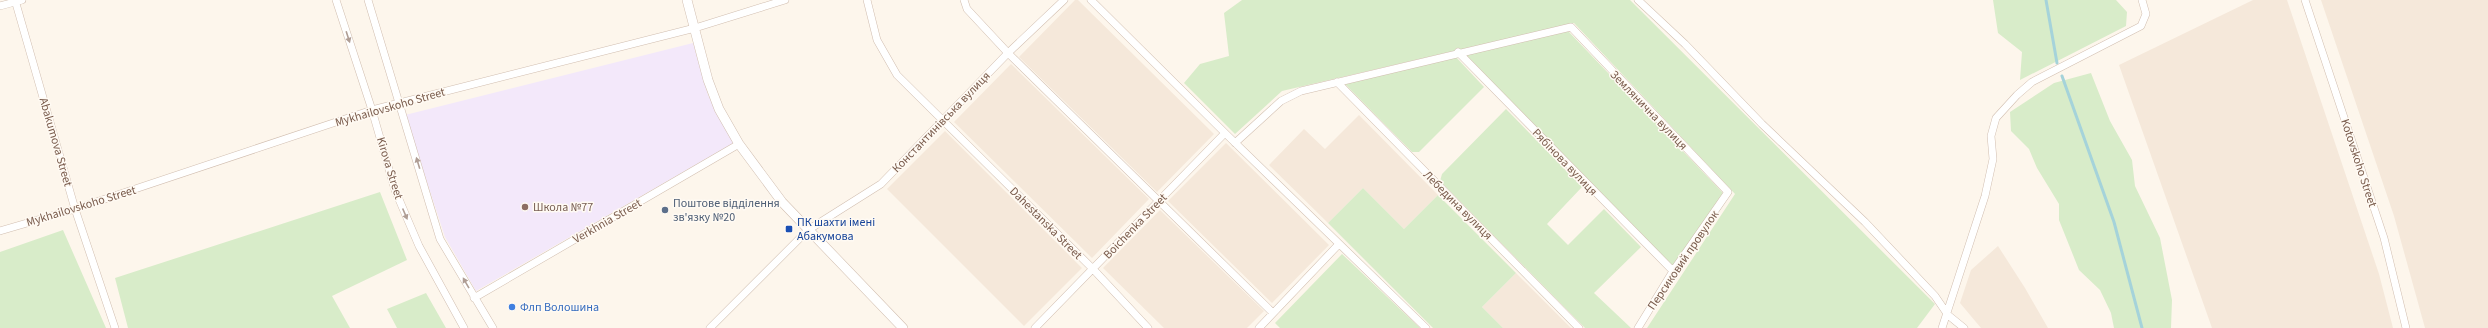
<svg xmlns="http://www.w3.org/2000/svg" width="2488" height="328" viewBox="0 0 2488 328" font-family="'Source Sans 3',sans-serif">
<rect width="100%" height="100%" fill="#fdf6ec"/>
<path fill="#f5e8da" d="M1075,0H1078L1214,134L1157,192L1019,57Z
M2253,0H2287L2379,274L2393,328H2212L2119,65Z
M2321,0H2488V328H2425L2394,216Z
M1011,64L1149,199L1092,258L954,122Z
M1359,115L1438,195L1404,229L1363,188L1328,223L1269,165L1304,129L1325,149Z
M945,131L1082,268L1024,326L887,189Z
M1226,143L1329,245L1272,303L1168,201Z
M1160,210L1264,311L1247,328H1164L1103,268Z
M1998,246L2025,288L2048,328H1981L1960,303L1971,270Z
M1516,273L1571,328H1503L1482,307Z"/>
<path fill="#f3e8fa" d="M693,43L708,95L735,142L476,291L445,237L405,115Z"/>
<path fill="#d8ecc9" d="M1242,0H1630L1935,304L1917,328H1647L1735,194L1574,23L1282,91L1235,134L1184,83L1200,64L1229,56L1224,13Z
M1993,0H2116L2127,12L2126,26L2020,80L2022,52L1998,33Z
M1568,31L1723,193L1673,266L1464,53Z
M1454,55L1484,87L1419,152H1412L1344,83Z
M2091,73L2110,121L2132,160L2135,186L2160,238L2172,300L2171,328H2114L2111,313L2100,290L2079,270L2059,220V204L2037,168L2029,149L2011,131L2010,112L2054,83Z
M1506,109L1582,187L1547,224L1568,245L1604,209L1641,247L1594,293L1631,328H1585L1440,181L1442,174Z
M1363,188L1404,229L1438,195L1516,273L1482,307L1503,328H1433L1328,223Z
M380,192L407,260L332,296L350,328H128L115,278Z
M63,230L106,328H0V252Z
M1342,254L1420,328H1280L1275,323Z
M426,293L446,328H397L387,309Z"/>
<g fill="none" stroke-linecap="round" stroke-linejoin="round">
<path stroke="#a5d3da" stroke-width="3" d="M2046,0L2057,63
M2062,76L2114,222L2142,328"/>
<defs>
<path id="minor" d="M15,0L75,209L115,328
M336,0L372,110L395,190L419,246L464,328
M368,0L440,239L493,328
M867,0L877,40L897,75L1093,269L1148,328
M964,0L967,9L1008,53L1273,313
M1091,0L1225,133
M1638,0L1685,44L1762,124L1865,222L1935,296L1948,315L1964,328
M2305,0L2384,238L2406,328
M0,6L22,0
M1458,52L1673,271
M1337,82L1579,328
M1235,143L1281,101L1301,91L1571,27L1728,192L1673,271L1638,328
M0,231L75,209L372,110L695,28L785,0
M474,298L739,144
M710,328L808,230L881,184L1008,53L1064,0
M1035,328L1225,133L1426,328
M1259,328L1339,244
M1942,328L1985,196L1993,159L1991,136L1996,118L2017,95L2032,82L2141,26L2146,14L2142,0"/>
<path id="tertiary" d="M687,0L708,80L719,109L739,144L782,202L903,328"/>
</defs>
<use href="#minor" stroke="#d1beb0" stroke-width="8"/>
<use href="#tertiary" stroke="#d1beb0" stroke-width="10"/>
<use href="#minor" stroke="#fff" stroke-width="7"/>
<use href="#tertiary" stroke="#fff" stroke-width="9"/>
</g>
<defs><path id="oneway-solid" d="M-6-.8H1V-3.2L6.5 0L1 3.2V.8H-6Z"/></defs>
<g fill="#af9d94">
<use href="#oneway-solid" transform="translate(348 37) rotate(72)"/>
<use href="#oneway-solid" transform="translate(418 163) rotate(-107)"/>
<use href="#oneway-solid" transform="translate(405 214) rotate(67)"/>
<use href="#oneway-solid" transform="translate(466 283) rotate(-120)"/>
</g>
<circle fill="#8d6e63" stroke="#fffaf3" stroke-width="1.5" cx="525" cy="207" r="4"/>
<circle fill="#5c6f8a" stroke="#fffaf3" stroke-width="1.5" cx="665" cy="210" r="4"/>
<rect fill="#1a4fb4" stroke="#fffaf3" stroke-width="1.5" x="785" y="225" width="8" height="8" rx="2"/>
<circle fill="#3f7fe0" stroke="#fffaf3" stroke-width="1.5" cx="512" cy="307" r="4"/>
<g text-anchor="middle" stroke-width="3" stroke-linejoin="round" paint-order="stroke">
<g font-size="12" fill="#7a5c4d" stroke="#fffaf3">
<text transform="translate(390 107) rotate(-16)" y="4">Mykhailovskoho Street</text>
<text transform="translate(1649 110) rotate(46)" y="4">Землянична вулиця</text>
<text transform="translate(941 122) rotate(-46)" y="4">Константинівська вулиця</text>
<text transform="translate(56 142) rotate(74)" y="4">Abakumova Street</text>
<text transform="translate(1565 162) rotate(46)" y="4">Рябінова вулиця</text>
<text transform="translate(2359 163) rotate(72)" y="4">Kotovskoho Street</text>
<text transform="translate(390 168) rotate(73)" y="4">Kirova Street</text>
<text transform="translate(1458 205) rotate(45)" y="4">Лебедина вулиця</text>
<text transform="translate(81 206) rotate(-17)" y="4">Mykhailovskoho Street</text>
<text transform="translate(607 221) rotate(-30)" y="4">Verkhnia Street</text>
<text transform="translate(1046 223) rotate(45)" y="4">Dahestanska Street</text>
<text transform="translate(1135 226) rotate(-46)" y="4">Boichenka Street</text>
<text transform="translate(1683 260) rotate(-56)" y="4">Персиковий провулок</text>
</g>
<g font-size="12" fill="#4e5e75" stroke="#fffaf3" text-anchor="start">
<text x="673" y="207">Поштове відділення<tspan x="673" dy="14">зв'язку №20</tspan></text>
</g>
<g font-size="12" fill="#785e54" stroke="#fffaf3" text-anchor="start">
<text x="533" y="211">Школа №77</text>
</g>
<g font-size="12" fill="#164399" stroke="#fffaf3" text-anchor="start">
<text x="797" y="226">ПК шахти імені<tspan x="797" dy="14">Абакумова</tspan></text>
</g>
<g font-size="12" fill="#366cbe" stroke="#fffaf3" text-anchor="start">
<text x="520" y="311">Флп Волошина</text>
</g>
</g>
</svg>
